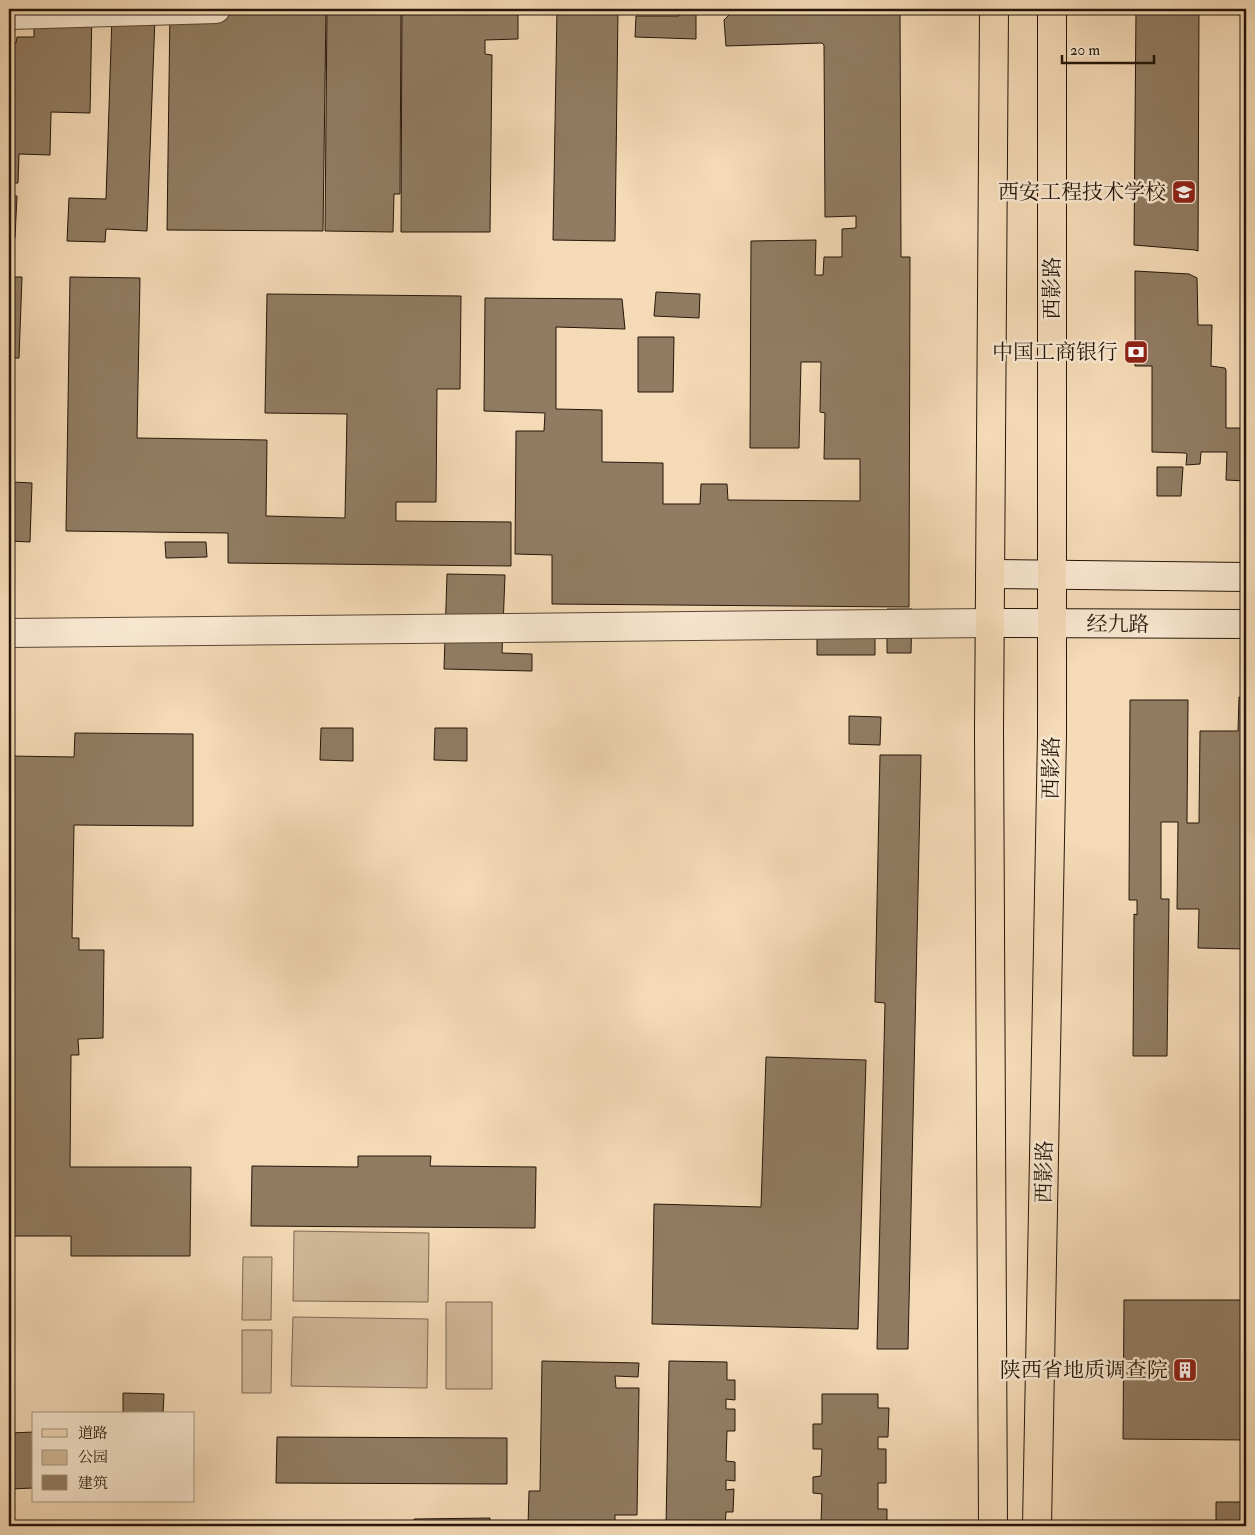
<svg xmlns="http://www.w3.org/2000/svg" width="1255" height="1535" viewBox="0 0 1255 1535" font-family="'IM FELL Double Pica','Noto Serif SC',serif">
<rect width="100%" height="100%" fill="#f4dab6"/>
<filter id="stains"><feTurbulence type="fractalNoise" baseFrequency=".004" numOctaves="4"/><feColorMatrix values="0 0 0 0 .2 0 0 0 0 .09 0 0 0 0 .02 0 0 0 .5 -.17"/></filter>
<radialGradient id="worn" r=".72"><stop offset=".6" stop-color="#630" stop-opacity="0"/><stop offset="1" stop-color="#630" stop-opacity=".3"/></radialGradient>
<path fill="#d1b999" stroke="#7b6851" d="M294,1231L429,1233L428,1302L293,1301Z
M243,1257H272L271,1320H242Z
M446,1302H492V1389H446Z
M293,1317L428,1319L427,1388L291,1386Z
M242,1330H272L271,1393H242Z"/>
<path fill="#917c63" stroke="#251609" d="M34,9H92L90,113L51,112L50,155L19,154L18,183H9V43H16L17,37H34Z
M170,9H326L323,231L167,230Z
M327,9H401L400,194H394L393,232L325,231Z
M402,9H518V39L485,40V54L492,55L490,232H401Z
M557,9H618L615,241L553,240Z
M679,9H696V39L635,37L636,16H679Z
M735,9H900L901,255V257H910V259L909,607L552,604V555L515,554L516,431H544L545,413L484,411L485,298L622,299L625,329L556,327V409L602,410V462L663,463V504H700L701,484H727L728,500L860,501V459H824L825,413L820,412L821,362H801L799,448H750L751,241L816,240L815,275H823L824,257H842V229L856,228V216L825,217L824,45L822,43L726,46L724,20Z
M1136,9H1199L1198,251L1195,250L1134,245Z
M112,16L155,17L147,231L106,229L105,242L67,241L69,198L106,199Z
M9,196H17L15,238L13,239L9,238Z
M1135,271L1189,274L1197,278L1198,325H1212L1211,366L1225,368L1226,370V428H1242L1243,416H1246V481L1226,480L1227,452H1201L1200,464L1186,465L1187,454L1185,453L1152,452V366H1135Z
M9,277H22L19,358H9Z
M70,277L140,278L137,438L267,440L266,516L345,518L347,414L265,413L267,294L461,296L460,389H437L436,502H396V521L511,522V566L228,563V533L66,531Z
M656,292L700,294L699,318L654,316Z
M638,337H674L673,392H638Z
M9,454H13V482L32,483L30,542L9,541Z
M1157,467H1183L1181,496H1157Z
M165,542H206L207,557L166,558Z
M447,574L505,575L502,653L532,654V671L444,669Z
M887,609H912L911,653H887Z
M817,634L875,635V655H817Z
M1239,697H1246V949L1198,948L1199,909H1177L1178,822H1161V899H1169L1167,1056H1133L1134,914L1137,915V900H1129L1130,700H1188L1187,823H1199L1200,731H1238Z
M849,716L881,717L880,745L849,744Z
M321,728H353V761L320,760Z
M435,728H467V761L434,760Z
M75,733L193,734V826L74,825L72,938H79V950H104L103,1038L78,1039L79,1055H71L70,1167H191L190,1256H71V1236H9V756L74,757Z
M880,755H921L908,1349H877L885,1003L875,1002Z
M766,1057L866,1060L858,1329L652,1324L654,1204L761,1207Z
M358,1156H431L430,1166L536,1167L535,1228L251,1226L252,1166L358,1167Z
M1124,1300H1246V1440L1123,1439Z
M542,1361L639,1363L638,1377L615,1376L616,1388H639L637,1515H615V1526H528L529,1491H540Z
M669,1361L727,1362V1380H735V1400L726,1399V1409H735V1431H727L726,1461L735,1462V1481L726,1480V1490L734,1489L733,1512H726L725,1526H666Z
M123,1393L164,1394L163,1414H123Z
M822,1394H878V1408H889L888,1437H878V1449H886V1483H878V1509H887V1526H813V1523H821L822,1494L813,1493V1477L821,1476L822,1449H813V1424H822Z
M34,1432V1488L9,1489V1433Z
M277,1437L507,1438V1484L276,1483Z
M1216,1502H1246V1526H1216Z
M490,1518V1526H414V1519Z"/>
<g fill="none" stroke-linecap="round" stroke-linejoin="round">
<defs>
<path id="street" d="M9,15L216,9
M9,633L989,623"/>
<path id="secondary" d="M990,574L1246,577
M989,623L1246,624"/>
<path id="primary" d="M993,1526L989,730L994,9
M1037,1526L1052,735V9"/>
</defs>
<use href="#street" stroke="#594734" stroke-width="30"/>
<use href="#secondary" stroke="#251609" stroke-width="30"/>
<use href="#primary" stroke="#251609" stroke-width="30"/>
<use href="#street" stroke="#f8e7d0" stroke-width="28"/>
<use href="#secondary" stroke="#f8e7d0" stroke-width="28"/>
<use href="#primary" stroke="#f4dab6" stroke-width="28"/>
</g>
<defs>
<symbol id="university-square" viewBox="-11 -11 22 22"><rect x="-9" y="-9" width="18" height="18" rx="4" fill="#8f2418" stroke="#f8e7d0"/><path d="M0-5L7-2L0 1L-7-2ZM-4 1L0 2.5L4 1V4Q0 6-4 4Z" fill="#fff"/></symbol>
<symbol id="bank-square" viewBox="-11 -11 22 22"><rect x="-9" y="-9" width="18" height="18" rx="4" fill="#8f2418" stroke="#f8e7d0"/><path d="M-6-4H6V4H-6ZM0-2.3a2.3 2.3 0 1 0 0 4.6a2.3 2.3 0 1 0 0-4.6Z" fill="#fff"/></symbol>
<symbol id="building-square" viewBox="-11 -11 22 22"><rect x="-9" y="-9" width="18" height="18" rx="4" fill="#8f2418" stroke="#f8e7d0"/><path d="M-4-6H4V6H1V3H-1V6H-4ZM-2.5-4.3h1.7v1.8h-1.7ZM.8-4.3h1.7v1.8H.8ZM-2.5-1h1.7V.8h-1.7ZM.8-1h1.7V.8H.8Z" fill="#fff"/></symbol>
</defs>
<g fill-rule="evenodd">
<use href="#university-square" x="1170" y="178" width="28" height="28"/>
<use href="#bank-square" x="1122" y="338" width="28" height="28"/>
<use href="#building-square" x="1171" y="1356" width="28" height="28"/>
</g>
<g text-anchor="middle" stroke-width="5" stroke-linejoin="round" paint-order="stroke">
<g font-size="21" fill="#251609" stroke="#f8e7d0" text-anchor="end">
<text x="1166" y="199">西安工程技术学校</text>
<text x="1118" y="359">中国工商银行</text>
<text x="1168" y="1377">陕西省地质调查院</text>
</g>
<g font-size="21" fill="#251609" stroke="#f8e7d0">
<text transform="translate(1052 288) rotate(-90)" y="7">西影路</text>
<text x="1118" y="631">经九路</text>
<text transform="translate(1051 768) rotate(-89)" y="7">西影路</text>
<text transform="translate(1044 1172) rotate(-89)" y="7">西影路</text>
</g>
</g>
<rect width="1255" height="1535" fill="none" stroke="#f4dab6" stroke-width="30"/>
<rect x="10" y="10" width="1235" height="1515" fill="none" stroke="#251609" stroke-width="2.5"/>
<rect x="15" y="15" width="1225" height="1505" fill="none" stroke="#251609"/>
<rect x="32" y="1412" width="162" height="90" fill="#f8e7d0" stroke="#a49380"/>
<rect x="42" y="1429" width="25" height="8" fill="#f4dab6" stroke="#a49380"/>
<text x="78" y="1438" font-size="15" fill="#251609">道路</text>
<rect x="42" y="1450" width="25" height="15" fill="#d1b999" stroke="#a49380"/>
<text x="78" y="1462" font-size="15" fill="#251609">公园</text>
<rect x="42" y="1475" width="25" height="15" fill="#917c63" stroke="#a49380"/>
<text x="78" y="1488" font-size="15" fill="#251609">建筑</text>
<path d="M1062 55v8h92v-8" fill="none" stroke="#251609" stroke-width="2.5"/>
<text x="1070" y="55" font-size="15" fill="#251609" stroke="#f8e7d0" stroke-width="4" paint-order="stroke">20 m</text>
<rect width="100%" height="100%" filter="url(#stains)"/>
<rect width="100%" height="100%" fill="url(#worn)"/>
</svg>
